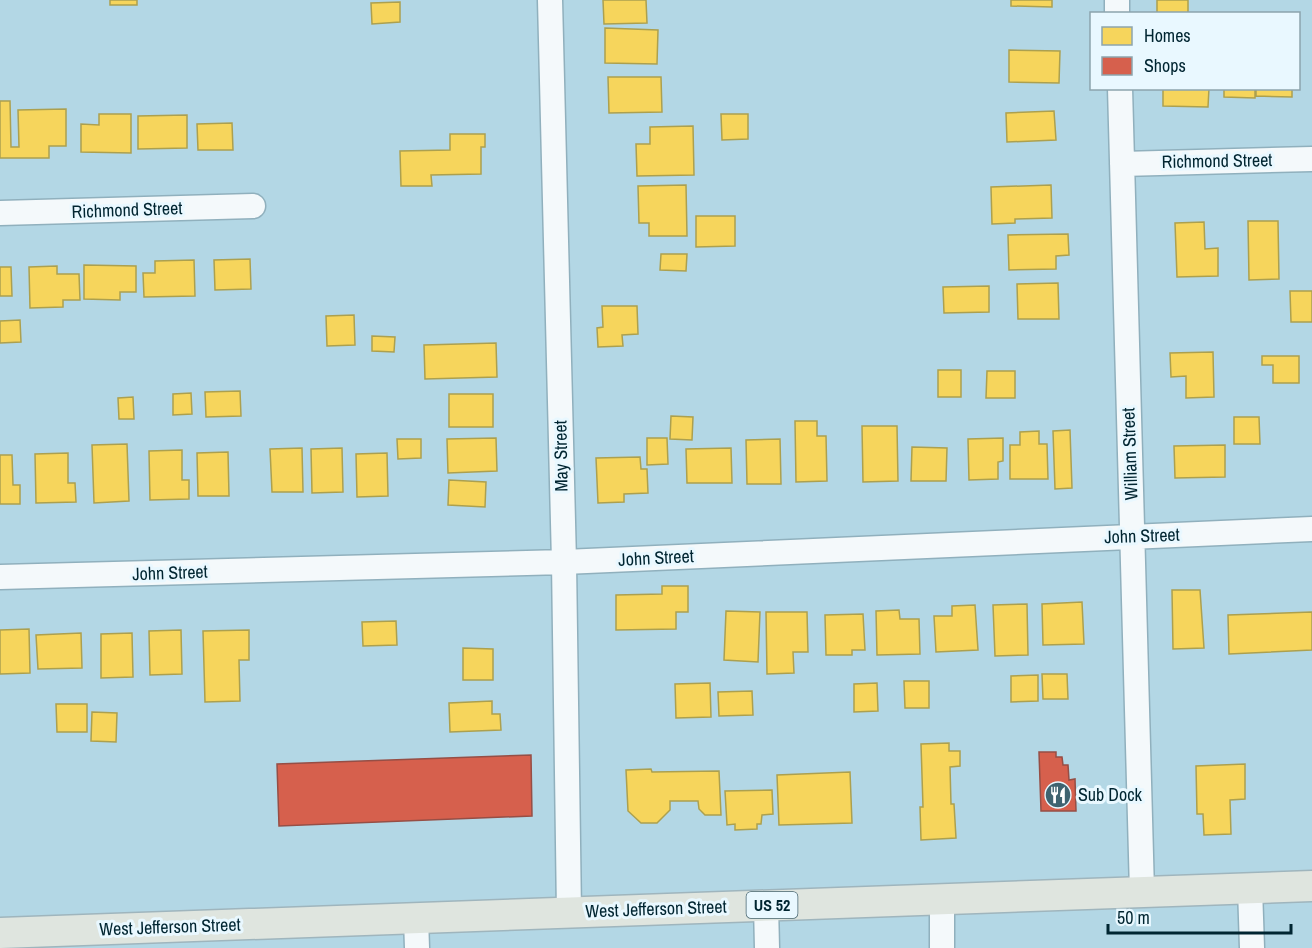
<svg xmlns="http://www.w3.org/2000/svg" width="1312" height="948" viewBox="0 0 1312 948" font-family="'Archivo Narrow',sans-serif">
<rect width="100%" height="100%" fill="#b3d7e5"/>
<path fill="#f6d55c" stroke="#aca04f" stroke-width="1.5" d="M110,0H137V5H110Z
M603,0H646L647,23L604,24Z
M1011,0H1052V7L1011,6Z
M1157,0H1188V14H1157Z
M400,2V22L372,24L371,3Z
M605,28L658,30L657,64L605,63Z
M1009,50L1060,51L1059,83L1009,82Z
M608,77H661L662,112L609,113Z
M1163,88H1209L1208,107L1163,106Z
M1224,88H1255V98L1224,97Z
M1256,88H1292V97L1256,96Z
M0,101H10L11,147H19L18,110L66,109V146H49V158H0Z
M1054,111L1056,140L1007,142L1006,113Z
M99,114H131V153L81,152V124L99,125Z
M721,114H748V139L722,140Z
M187,115V148L138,149V116Z
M232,123L233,150H198L197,124Z
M693,126L694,175L637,176L636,144H650V127Z
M450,134H485V147H481V174L431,175L432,186H401L400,151L450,150Z
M686,185L687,236H649V223H639L638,186Z
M1051,185L1052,218L1015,219V223L992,224L991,187Z
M696,216H735V246L696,247Z
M1248,221H1278L1279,279L1249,280Z
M1204,222L1205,249L1218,248V276L1177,277L1175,223Z
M1068,234L1069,255L1056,256V269L1009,270L1008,235Z
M661,254H687L686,271L660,270Z
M250,259L251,289L215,290L214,260Z
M194,260L195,296L144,297L143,273H155V261Z
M84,265L136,266V292H120V300L84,299Z
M57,266V274H79L80,300H63V307L30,308L29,267Z
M0,267H11L12,296H0Z
M1058,283L1059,319H1018L1017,284Z
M989,286V312L944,313L943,287Z
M1290,291H1312V322H1291Z
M602,306H637L638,334L622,335L623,346L598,347L597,328L603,327Z
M354,315L355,345L327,346L326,316Z
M20,320L21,342L0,343V321Z
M372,336L395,337L394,352L372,351Z
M496,343L497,377L425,379L424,345Z
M1213,352L1214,397L1186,398V376L1171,377L1170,353Z
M1262,356H1299V383H1273V365H1262Z
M938,370H961V397H938Z
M987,371H1015V398H986Z
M240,391L241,416L206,417L205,392Z
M191,393L192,414L173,415V394Z
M449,394H493V427H449Z
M133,397L134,419H119L118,398Z
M671,416L693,417L692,440L670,439Z
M1234,417H1259L1260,444H1234Z
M795,421H817V436H826L827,481L796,482Z
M862,426H897L898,481L863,482Z
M1070,430L1072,488L1055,489L1053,431Z
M1039,431V444H1047L1048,479H1010V445H1020V432Z
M496,438L497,471L448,473L447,439Z
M647,438H667L668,464L647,465Z
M1003,438V461L998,462V479L969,480L968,439Z
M397,439H421V458L398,459Z
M780,439L781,484H747L746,440Z
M127,444L129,501L94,503L92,445Z
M1225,445V477L1175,478L1174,446Z
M912,447L947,448L946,481H911Z
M302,448L303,492H272L270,449Z
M342,448L343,492L312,493L311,449Z
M731,448L732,483H687L686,449Z
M182,450V480H189V499L150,500L149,451Z
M228,452L229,496H198L197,453Z
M68,453V483H75L76,502L36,503L35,454Z
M387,453L388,496L357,497L356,454Z
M0,455H12L13,485H20V504H0Z
M640,457L641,469H647L648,493L624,494V502L598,503L596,458Z
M449,480L486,482L485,507L448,505Z
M662,586H688V612H676V629L616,630V595L662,594Z
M1172,590H1200L1204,648L1173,649Z
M1082,602L1084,644L1043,645L1042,604Z
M1027,604L1028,655L995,656L993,605Z
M975,605L978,650L936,652L934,616H952V606Z
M899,610L900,619H919L920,654L877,655L876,611Z
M726,611L760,612L758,662L724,660Z
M766,612H807L808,652H793L794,673L767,674Z
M1312,612V650L1229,654L1228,615Z
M863,614L865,650H852V655H826L825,615Z
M396,621L397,645L363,646L362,622Z
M29,629L30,673L0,674V630Z
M181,630L182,674L150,675L149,631Z
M249,630V660H239L240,701L205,702L203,631Z
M81,633L82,668L38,669L36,635Z
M132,633L133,677L101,678V634Z
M463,648L493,649V680H463Z
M1042,674H1067L1068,699H1043Z
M1038,675V701L1011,702V676Z
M904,681H929V708H905Z
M710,683L711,717L676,718L675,684Z
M877,683L878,711L854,712V684Z
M752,691L753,715L719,716L718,692Z
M492,701V714H500L501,730L450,732L449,703Z
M56,704H87V732H57Z
M92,712L117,713L116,742L91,741Z
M949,743V751H960V766L950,767L951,804H954L956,838L921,840L920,807H923L921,744Z
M1245,764V799L1230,800L1231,834L1204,835L1203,814H1197L1196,766Z
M651,769L652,772L719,771L721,815H705L699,809L698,801H670V810L657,823H641L628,811L626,770Z
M850,772L852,823L779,825L777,775Z
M772,790L773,814L762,815L761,824H757V829L735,830V824L727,825L725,791Z"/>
<path fill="#d6604d" stroke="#964e45" stroke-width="1.5" d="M1039,752H1056V757H1062L1063,765H1068L1069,780L1075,779L1076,811H1041Z
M531,755L532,816L279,826L277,764Z"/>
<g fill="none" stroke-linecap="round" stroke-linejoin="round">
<defs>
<path id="minor" d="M550,0L564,562L569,913
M1117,0V14
M1120,88L1142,892
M1122,164L1312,159
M0,213L253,206
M0,577L564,562L1312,529
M1250,888L1252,948
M942,899V948
M766,905L767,948
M416,918L417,948"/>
<path id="major" d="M0,933L1312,886"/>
</defs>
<use href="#minor" stroke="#90b0bd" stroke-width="27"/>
<use href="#major" stroke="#9fb5bd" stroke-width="33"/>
<use href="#minor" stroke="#f4f9fb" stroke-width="24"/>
<use href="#major" stroke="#dfe5df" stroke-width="30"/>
</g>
<defs>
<symbol id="restaurant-disc" viewBox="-11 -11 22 22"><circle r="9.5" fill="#3f6370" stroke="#e9f8ff"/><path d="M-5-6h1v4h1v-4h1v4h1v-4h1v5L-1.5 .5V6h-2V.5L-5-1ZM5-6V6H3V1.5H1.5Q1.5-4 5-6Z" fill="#fff"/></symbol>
</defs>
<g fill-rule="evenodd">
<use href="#restaurant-disc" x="1043" y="780" width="30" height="30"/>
</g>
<g text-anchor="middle" stroke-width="6" stroke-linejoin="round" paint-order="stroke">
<rect fill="#e9f8ff" stroke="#46646f" stroke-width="1.5" x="746.5" y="892" width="51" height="26" rx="4.5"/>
<g font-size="16" font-weight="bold" fill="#002531">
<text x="772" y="911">US 52</text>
</g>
<g font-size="18" fill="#002531" stroke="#e9f8ff">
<text transform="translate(1217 161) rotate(-1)" y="6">Richmond Street</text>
<text transform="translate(127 210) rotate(-2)" y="6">Richmond Street</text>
<text transform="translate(1130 454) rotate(-92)" y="6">William Street</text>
<text transform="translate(561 456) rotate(-91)" y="6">May Street</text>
<text transform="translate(1142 536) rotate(-2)" y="6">John Street</text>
<text transform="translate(656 558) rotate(-3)" y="6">John Street</text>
<text transform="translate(170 573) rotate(-2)" y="6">John Street</text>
<text transform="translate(656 909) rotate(-2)" y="6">West Jefferson Street</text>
<text transform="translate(170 927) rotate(-2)" y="6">West Jefferson Street</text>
</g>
<g font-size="18" fill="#002531" stroke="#e9f8ff" text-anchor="start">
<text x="1078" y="801">Sub Dock</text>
</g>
</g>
<rect x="1090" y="12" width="210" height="78" fill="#e9f8ff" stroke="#8ca4ad" stroke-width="1.5"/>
<rect x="1102" y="27" width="30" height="18" fill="#f6d55c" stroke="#8ca4ad" stroke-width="1.5"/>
<text x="1144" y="42" font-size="18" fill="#002531">Homes</text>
<rect x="1102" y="57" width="30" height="18" fill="#d6604d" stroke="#8ca4ad" stroke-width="1.5"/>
<text x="1144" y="72" font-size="18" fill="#002531">Shops</text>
<path d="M1108 924v9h183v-9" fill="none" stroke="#002531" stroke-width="3"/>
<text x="1117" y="924" font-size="18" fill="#002531" stroke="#e9f8ff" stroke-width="4.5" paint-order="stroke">50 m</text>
</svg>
